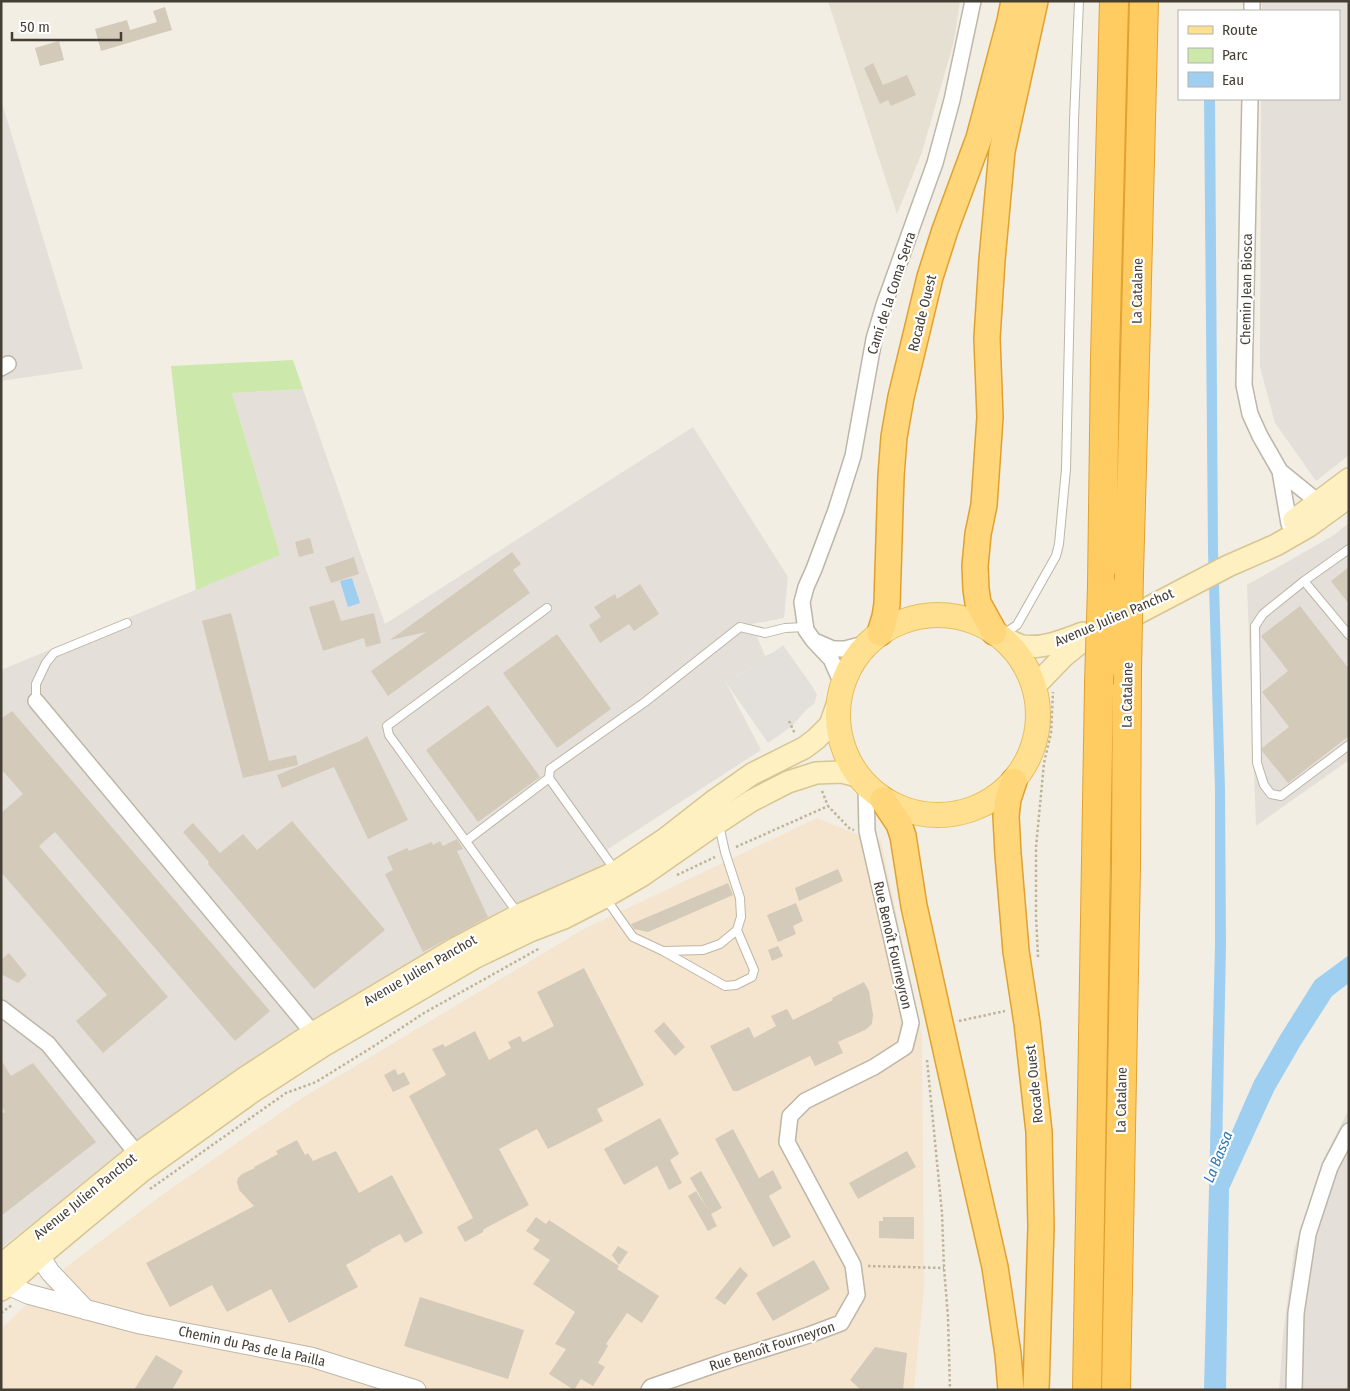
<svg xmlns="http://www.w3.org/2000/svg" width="1350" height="1391" viewBox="0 0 1350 1391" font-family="'Fira Sans Condensed',sans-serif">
<rect width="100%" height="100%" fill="#f2eee4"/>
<path fill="#e6e0d2" d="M828,1H960L954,41L922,152L897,214Z"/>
<path fill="#f5e5ce" d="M817,818L861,836L881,841L922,1036L924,1289L914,1390H1V1329L66,1267L162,1195L302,1098L582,930Z"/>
<path fill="#e4dfd9" d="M1262,1H1349V455L1316,481L1275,423L1260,367L1261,99H1339V11H1262Z
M1,100L83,369L1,381Z
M303,389L385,624L693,427L788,577L784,618L752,624L765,656L746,671L725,681L761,750L608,849L611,860L524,909L117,1158L1,1248V670L280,555L232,393Z
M1349,523V760L1256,826L1247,585L1334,535Z
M1349,1109V1390H1279L1283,1335L1294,1250L1323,1160Z"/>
<path fill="#cce8ab" d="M293,360L303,389L232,393L280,555L196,590L171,366Z"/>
<path fill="#e3e0dc" d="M783,645L812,686L817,695L814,704L807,709L792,726L768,743L725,681L746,671L765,656L774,652Z"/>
<path fill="#9ecff1" d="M1204,99H1215L1218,551L1225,789L1226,945L1222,1154L1254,1081L1281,1034L1315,980L1349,955V983L1332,996L1300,1046L1274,1091L1229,1189L1226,1390H1204L1215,945V789L1208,551Z
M352,578L360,603L348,607L340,581Z"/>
<path fill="#d4cab9" d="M165,7L172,30L101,51L95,29L127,20L130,30L157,22L153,11Z
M59,41L64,60L40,66L35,48Z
M873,63L883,85L907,75L916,95L891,106L888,100L880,104L864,68Z
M310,538L314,553L299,557L295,542Z
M512,552L521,564L513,570L530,593L388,696L371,671L426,632L390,640Z
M354,557L359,574L331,583L325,567Z
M1349,567V604L1331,581Z
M640,584L659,614L634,631L629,624L600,643L589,625L601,617L594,607L615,594L617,599Z
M334,600L341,621L374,613L381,643L366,647L364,638L323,651L309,607Z
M1300,606L1349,669V736L1288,783L1262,751V748L1289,727L1262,692L1288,671L1261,636Z
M231,613L269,761L296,755L298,765L243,778L202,621Z
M557,634L611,709L557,748L503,673Z
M488,705L540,777L478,822L426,750Z
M12,711L270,1011L235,1041L55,832L39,846L168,997L103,1053L76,1021L107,995L1,872V813L23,794L1,769V719Z
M367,736L408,820L368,839L334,767L282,788L277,775L360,741Z
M292,821L385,930L314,989L208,864L209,862L183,832L193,823L220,853L243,834L257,850Z
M457,839L463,849L457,851L488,917L423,952L385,874L393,870L387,857L407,848L409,851L432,842L433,845L440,841L443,846Z
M838,869L843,881L799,901L795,888Z
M728,883L733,895L648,932L634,929L631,924Z
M796,903L803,921L793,926L796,934L778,942L767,915Z
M778,946L783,956L772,961L768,950Z
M9,953L27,975L18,983L1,974V960Z
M584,968L644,1085L597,1109L603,1121L548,1149L537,1129L499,1149L529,1205L484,1229L483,1232L465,1242L457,1227L473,1218L409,1096L446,1075L432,1049L443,1044L445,1047L475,1031L489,1060L511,1048L508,1042L520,1036L523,1042L554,1026L537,992Z
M864,982L869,991L873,1015L872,1023L871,1025L865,1030L838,1042L843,1053L815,1066L810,1056L738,1091H733L710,1046L749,1027L754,1038L776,1026L771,1016L787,1009L793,1020L833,1000L832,998Z
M664,1022L685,1047L675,1056L654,1031Z
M1,1060L11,1076L33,1063L96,1142L1,1216V1114L5,1112L1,1106Z
M395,1069L398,1075L404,1072L410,1084L393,1092L384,1075Z
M660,1118L679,1154L670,1160L682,1183L669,1190L657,1166L624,1185L604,1149Z
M733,1129L759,1178L773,1170L782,1188L769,1196L791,1237L773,1247L715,1139Z
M297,1140L305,1155L308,1153L313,1161L336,1151L359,1193L392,1175L423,1233L405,1243L400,1234L370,1250L371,1251L346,1265L358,1287L289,1323L271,1289L227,1312L212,1285L170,1307L146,1263L254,1206L239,1190L237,1182L238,1178L242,1174L255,1168L254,1167L278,1154L276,1151Z
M907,1151L916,1167L858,1199L849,1183Z
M701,1171L722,1208L711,1214L717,1226L708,1231L688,1196L696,1191L708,1210L690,1178Z
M536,1217L546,1224L549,1220L619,1266L617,1269L659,1296L642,1323L627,1313L606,1344L608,1346L598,1363L605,1367L593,1386L581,1379L574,1390L549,1374L566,1349L555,1344L575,1312L533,1284L550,1260L533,1249L540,1240L526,1231Z
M883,1217H914V1239L879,1238V1221H883Z
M618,1246L628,1252L619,1265L612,1255Z
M814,1260L830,1289L773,1321L756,1293Z
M740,1267L748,1275L725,1305L715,1298Z
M420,1297L524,1330L508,1379L404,1346Z
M875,1347L907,1353L903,1390H861L850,1380Z
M156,1355L183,1371L172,1390H134Z"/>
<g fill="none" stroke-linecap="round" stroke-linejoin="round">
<defs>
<path id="service" d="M1349,549L1304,581L1349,635
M1304,581L1263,614L1255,626L1257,763L1264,785L1271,794L1281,796L1349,745
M1002,635L1017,625L1056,556L1059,544L1066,469L1074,120L1079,1
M36,701V684L46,663L54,653L127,623
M466,841L549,778
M615,870L549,778L550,769L645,702L740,627L765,633L785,628L805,627
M606,899L633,937L663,951L725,986L736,985L752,977L754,970L737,930
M519,915L389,735L387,726L547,608
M665,951L703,950L720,944L737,930L741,917L740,898L725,852L719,825"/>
<path id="minor" d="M1252,11V1
M1250,99L1244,385L1250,414L1260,436L1280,471
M1,368L8,364
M1289,524L1280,471L1318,502
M817,642L833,649H845L868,643
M843,686L831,659L813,640L806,630L802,602L806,587L814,569L836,510L853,456L874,339L884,305L935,163L952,100L973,1
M36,701L318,1039
M1,1008L48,1044L142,1160
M649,1390L651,1387L723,1362L809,1335L841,1323L857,1295L853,1265L787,1142L790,1116L805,1101L874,1067L905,1047L911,1023L867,831L866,787
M1294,1390L1296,1313L1308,1234L1330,1167L1349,1131"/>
<path id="tertiary" d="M28,1259L40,1256L50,1272L86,1310
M3,1272L8,1285L28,1294L140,1324L311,1357L416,1390"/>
<path id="secondary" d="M1294,520L1349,479
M1008,640C1013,642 1018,645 1023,646C1043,649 1065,640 1083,633
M1035,686L1064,656L1079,644L1228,566L1276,545L1309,526L1349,497
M1,1265L137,1154L243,1079L313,1033L456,948L519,915L616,872L665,839L715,800L752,774L804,748L816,739L830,725L841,694
M1,1290L8,1285L40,1256L142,1171L252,1092L323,1046L476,957L530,931L564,918L605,897L643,875L719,822L751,801L788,782L816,773L842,772L858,776"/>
<path id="primary" d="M838 715a100 100 0 1 1 200 0a100 100 0 1 1-200 0Z"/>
<path id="trunk" d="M994,632L978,603L976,589L975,566L978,534L984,505L990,417L987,338L992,260L1002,151L1035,1
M880,633L885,617L887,604L891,476L894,437L901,397L930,277L945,230L979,138L1010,21L1014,1
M1014,781L1008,799L1006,816L1008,854L1016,951L1027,1023L1039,1132L1041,1227L1036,1390
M883,800L899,824L903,836L914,906L968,1149L995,1267L1008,1354L1011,1390"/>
<path id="motorway" d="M1129,574L1135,360L1144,1
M1102,586L1105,358L1114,1
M1087,1390C1090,1154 1097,919 1099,684
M1116,1390L1126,868L1127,670"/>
</defs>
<use href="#service" stroke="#beb6a6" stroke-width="10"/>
<use href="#minor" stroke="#beb6a6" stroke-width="18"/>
<use href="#tertiary" stroke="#beb6a6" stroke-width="21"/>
<use href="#secondary" stroke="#d7c594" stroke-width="24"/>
<use href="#primary" stroke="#e6be5e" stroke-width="26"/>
<use href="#trunk" stroke="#e1a130" stroke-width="28"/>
<use href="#motorway" stroke="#e1a130" stroke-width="30"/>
<path stroke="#c0b297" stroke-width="2.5" stroke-dasharray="2.5 2.5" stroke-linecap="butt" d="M789,721L795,734
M822,791L828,806
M736,847L828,806L850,829L854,830
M677,875L715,857
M1038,957L1036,916V847L1044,763L1051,733L1053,692
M959,1021L1005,1011
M927,1060L942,1213L944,1268L948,1317L950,1390
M150,1189L286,1093L316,1082L374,1046L424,1013L540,948
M868,1266L944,1268
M1,1313L12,1305"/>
<use href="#service" stroke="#fff" stroke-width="8"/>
<use href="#minor" stroke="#fff" stroke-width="15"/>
<use href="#tertiary" stroke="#fff" stroke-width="19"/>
<use href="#secondary" stroke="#fff0c1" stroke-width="21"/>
<use href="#primary" stroke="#ffe090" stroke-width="24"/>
<use href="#trunk" stroke="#ffd679" stroke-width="25"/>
<use href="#motorway" stroke="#ffcc62" stroke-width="28"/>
<defs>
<path id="motorway-bridge" d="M1127,670L1129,574
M1099,684L1102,586"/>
</defs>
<use href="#motorway-bridge" stroke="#e1a130" stroke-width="30" stroke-linecap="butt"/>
<use href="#motorway-bridge" stroke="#ffcc62" stroke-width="28"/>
</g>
<g text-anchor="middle" stroke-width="4.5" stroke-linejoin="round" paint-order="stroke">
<g font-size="14" fill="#443e34" stroke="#fff">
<text transform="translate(1246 289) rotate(-89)" y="5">Chemin Jean Biosca</text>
<text transform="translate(1137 291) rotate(-89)" y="5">La Catalane</text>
<text transform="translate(891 293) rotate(-72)" y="5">Camí de la Coma Serra</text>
<text transform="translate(922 313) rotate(-76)" y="5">Rocade Ouest</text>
<text transform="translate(1114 617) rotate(-23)" y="5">Avenue Julien Panchot</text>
<text transform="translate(1127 695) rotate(-89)" y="5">La Catalane</text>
<text transform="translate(893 945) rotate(77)" y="5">Rue Benoît Fourneyron</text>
<text transform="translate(420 970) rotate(-30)" y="5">Avenue Julien Panchot</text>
<text transform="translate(1034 1084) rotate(-96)" y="5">Rocade Ouest</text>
<text transform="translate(1121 1100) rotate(-89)" y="5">La Catalane</text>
<text transform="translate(85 1196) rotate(-39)" y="5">Avenue Julien Panchot</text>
<text transform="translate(252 1346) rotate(12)" y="5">Chemin du Pas de la Pailla</text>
<text transform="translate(772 1346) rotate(-18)" y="5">Rue Benoît Fourneyron</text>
</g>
<g font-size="15" font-style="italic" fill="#2b78b2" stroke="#fff">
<text transform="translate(1218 1157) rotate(-68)" y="5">La Bassa</text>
</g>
</g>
<rect width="1350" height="1391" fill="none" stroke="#443e34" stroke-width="5"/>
<rect x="1178" y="10" width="162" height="90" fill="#ffffff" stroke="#b4b2ae"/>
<rect x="1188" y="26" width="25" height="8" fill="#ffe090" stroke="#b4b2ae"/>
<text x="1222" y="35" font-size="15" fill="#443e34">Route</text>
<rect x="1188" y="48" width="25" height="15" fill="#cce8ab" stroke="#b4b2ae"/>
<text x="1222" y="60" font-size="15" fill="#443e34">Parc</text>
<rect x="1188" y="72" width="25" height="15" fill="#9ecff1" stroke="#b4b2ae"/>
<text x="1222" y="85" font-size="15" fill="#443e34">Eau</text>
<path d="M12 32v8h109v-8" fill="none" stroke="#443e34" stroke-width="2.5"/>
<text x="20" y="32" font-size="15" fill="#443e34" stroke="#ffffff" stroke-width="4" paint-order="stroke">50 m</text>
</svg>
